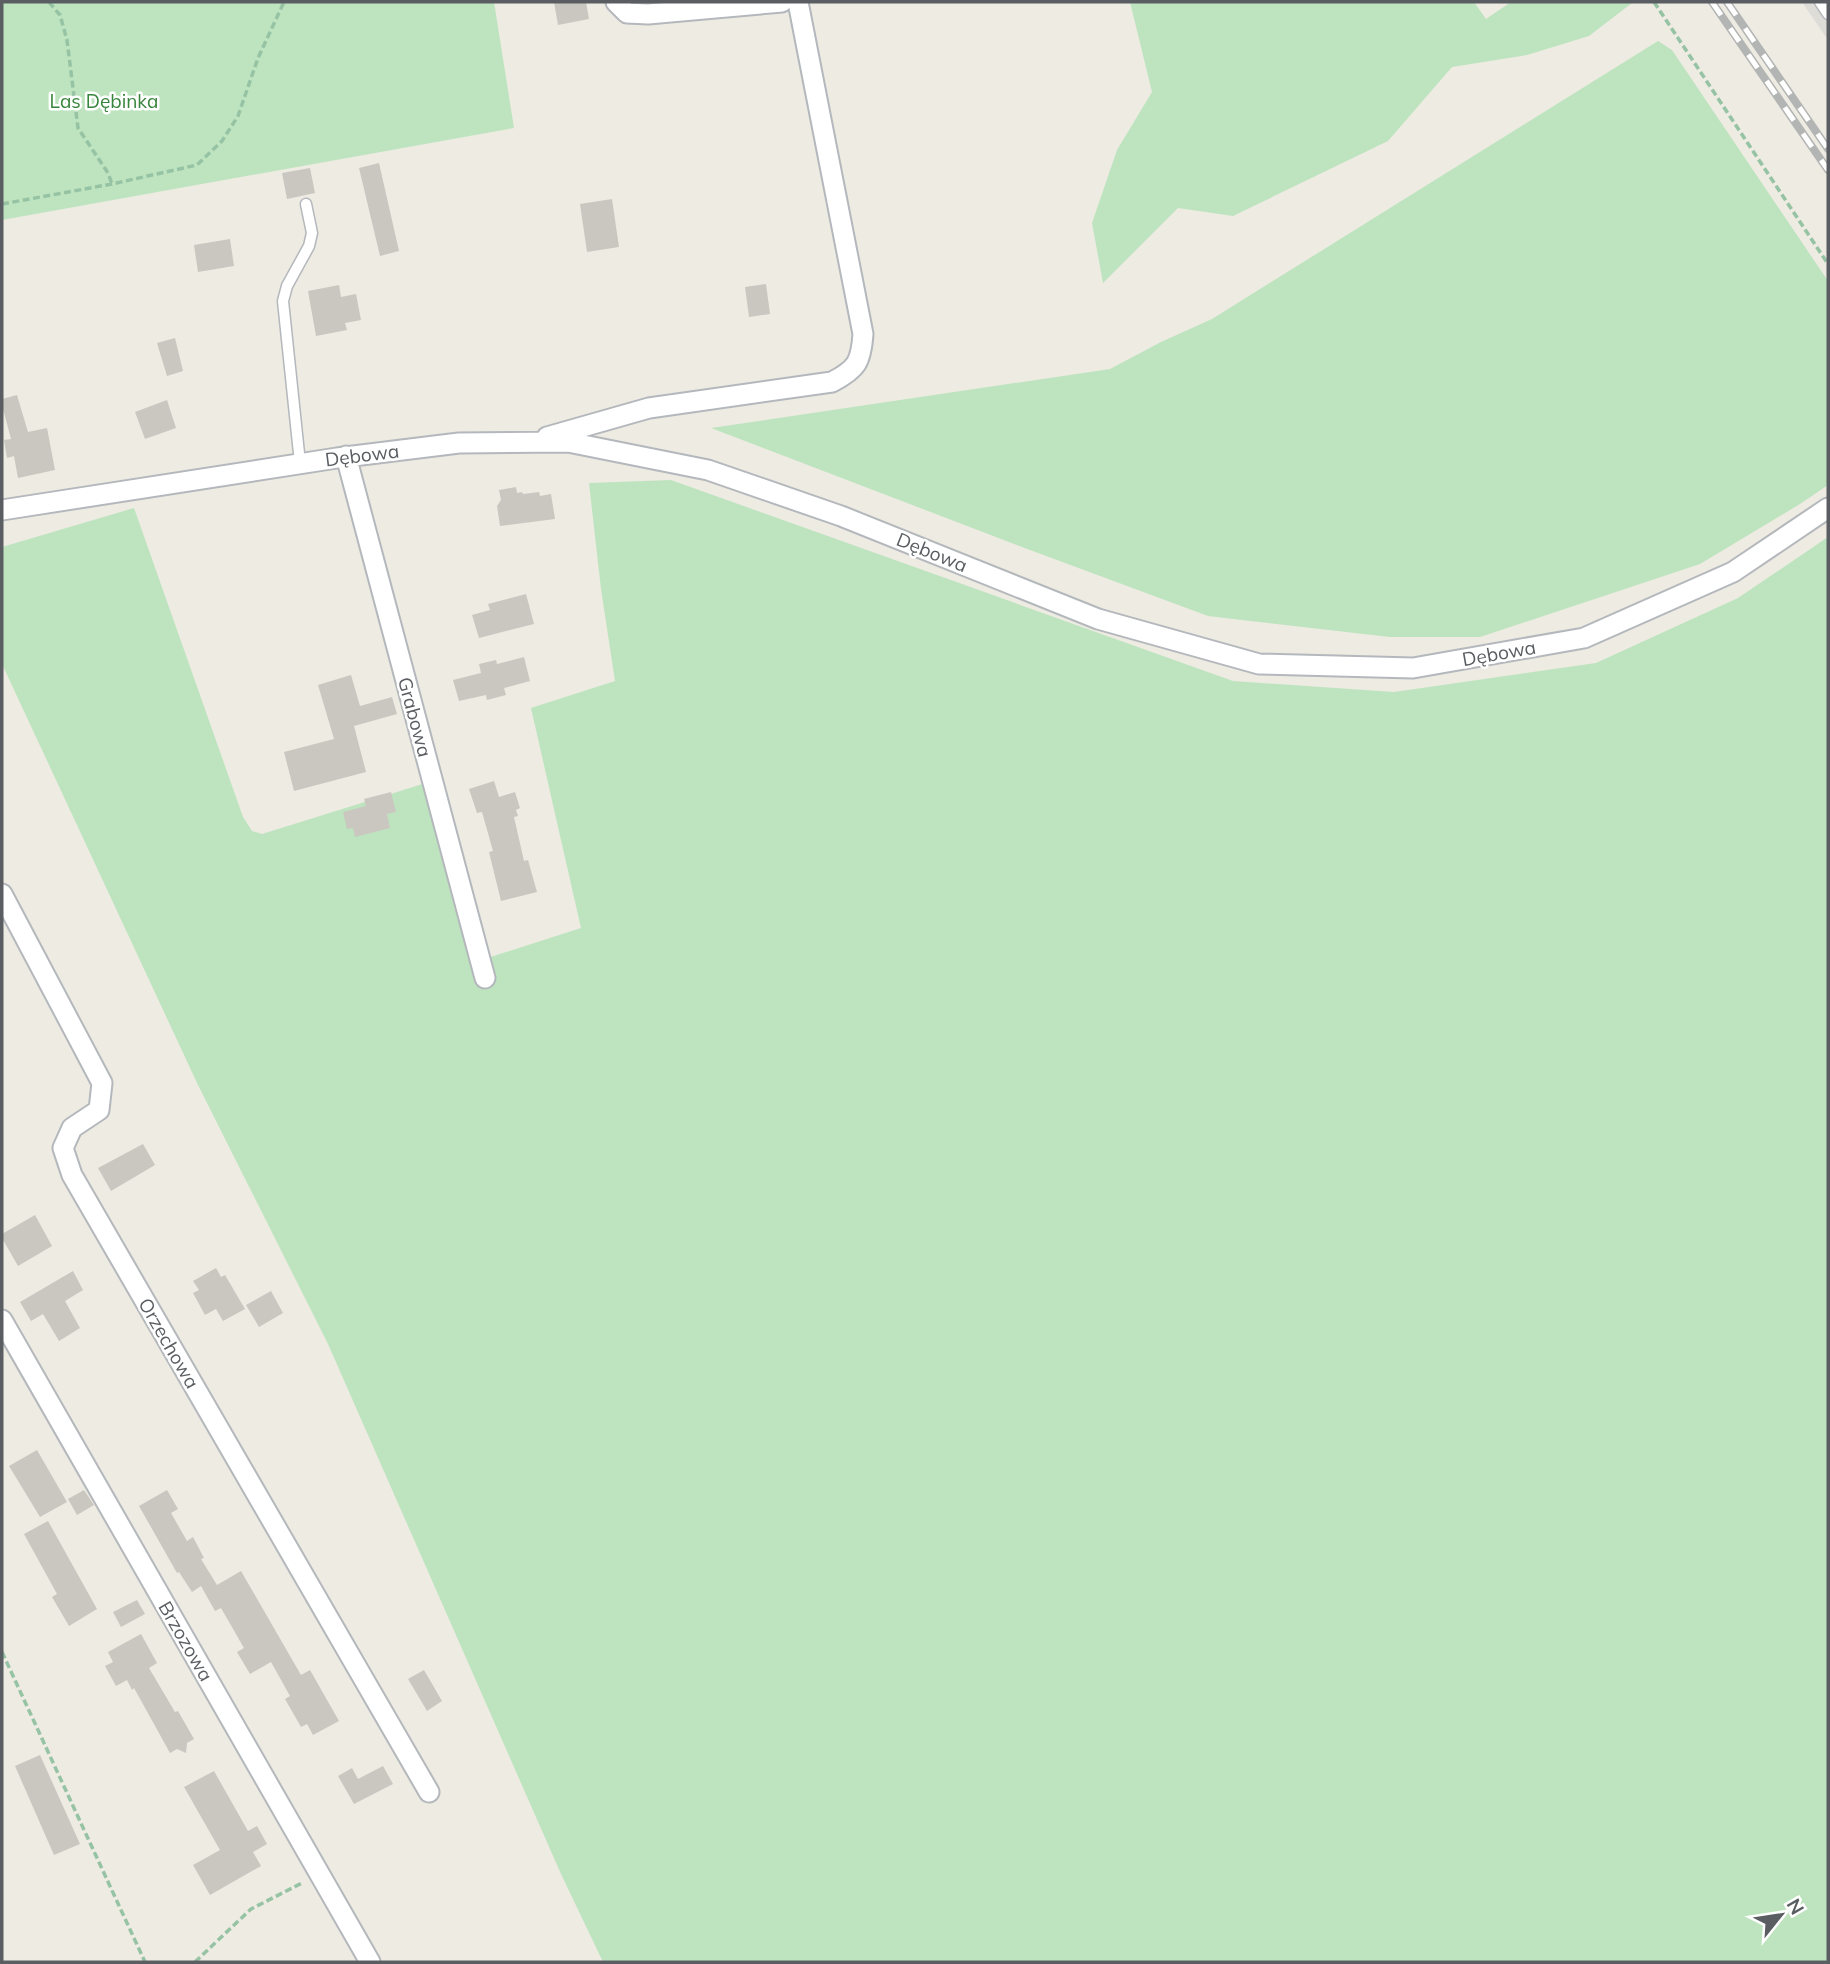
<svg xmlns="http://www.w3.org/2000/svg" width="1830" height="1964" viewBox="0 0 1830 1964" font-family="Mulish,sans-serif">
<rect width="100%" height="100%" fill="#edebe2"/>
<path fill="#dedcd6" d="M1802,2H1828V40Z"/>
<path fill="#bee4bf" d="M2,2H494L514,128L2,220Z
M1130,2H1474L1486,19L1511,2H1630L1632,3L1589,36L1527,55L1452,67L1388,141L1233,216L1178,208L1103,283L1092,223L1117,150L1152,92Z
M1658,41L1672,50L1828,281V485L1800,504L1700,564L1480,637H1390L1208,616L1030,550L711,428L1110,369L1161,342L1212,319Z
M671,480L1233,681L1394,692L1596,663L1738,598L1828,537V1962H603L561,1874L328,1344L198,1085L2,664V547L134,508L243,817L252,831L262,834L429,782L472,963L581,928L531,708L615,681L601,589L589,483Z"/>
<path fill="#cac7c1" d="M554,2H586L589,19L558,25Z
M379,163L399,251L380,256L359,168Z
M310,168L315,193L287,199L282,173Z
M612,199L619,247L587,252L580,204Z
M230,239L234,266L198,272L194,245Z
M766,284L770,314L749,317L745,287Z
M339,285L341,297L356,294L361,320L345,323L347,330L316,336L308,291Z
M175,338L183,371L167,376L157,343Z
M17,395L28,432L47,428L55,470L18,478L14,456L7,458L4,440L11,439L2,405V399Z
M167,400L176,428L145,439L135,412Z
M516,487L517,493L522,492L523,494L539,492L540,496L551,494L555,519L500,526L497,506L501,500L499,490Z
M526,594L534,624L479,638L472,615L490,610L488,604Z
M524,657L530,681L504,688L506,695L487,700L486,695L459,701L453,680L481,673L479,664L496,660L497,664Z
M351,675L360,706L392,697L397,714L354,726L366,772L294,791L284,752L334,739L318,685Z
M494,781L499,797L515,792L520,808L516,810L518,816L514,817L524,861L528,860L537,892L501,901L489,852L493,851L482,812L477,813L469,789Z
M391,792L396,812L387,814L390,828L355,837L353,828L347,829L343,812L366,806L364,799Z
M143,1144L155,1165L111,1191L98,1168Z
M35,1215L52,1246L18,1266L2,1238V1234Z
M216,1268L221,1277L225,1275L245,1309L223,1321L216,1309L205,1315L193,1293L199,1290L193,1281Z
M73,1271L83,1290L65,1301L80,1328L59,1341L43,1314L31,1321L20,1302Z
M271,1291L283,1313L259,1327L246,1305Z
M37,1450L67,1502L40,1517L9,1466Z
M84,1490L94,1505L77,1515L68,1499Z
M167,1490L178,1509L171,1513L187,1541L193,1537L204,1558L201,1559L217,1585L241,1571L301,1675L310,1670L339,1721L313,1735L307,1724L301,1727L285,1699L290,1696L271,1662L250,1674L237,1652L244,1648L221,1608L215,1611L201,1586L192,1592L179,1572L177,1573L139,1506Z
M48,1521L97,1609L69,1626L52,1597L57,1594L24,1534Z
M137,1600L145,1614L121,1627L113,1612Z
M141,1634L157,1663L149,1668L175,1712L178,1711L194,1739L187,1743L186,1753L177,1749L170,1753L134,1688L132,1690L127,1680L116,1686L105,1666L113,1662L108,1652Z
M424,1670L442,1701L427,1711L408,1679Z
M40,1755L80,1844L54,1855L15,1766Z
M383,1766L393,1784L354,1804L338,1776L352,1768L358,1779Z
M214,1771L248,1831L257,1826L267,1844L253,1852L261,1866L210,1895L193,1865L220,1850L184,1787Z"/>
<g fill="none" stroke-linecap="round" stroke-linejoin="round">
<defs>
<path id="lane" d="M1820,2L1828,14
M300,463L283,301L287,286L309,246L312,233L306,204"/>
<path id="street" d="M616,2L627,13L648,14L782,2
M547,437L649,408L832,382C857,369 861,362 863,334L798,2
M346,456L485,978
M2,510L337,458L459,443L568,442L708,470L841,516L1098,619L1259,664L1413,668L1584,638L1733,572L1828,508
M2,894L102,1083L99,1110L72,1128L63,1148L72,1175L429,1792
M2,1320L370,1962"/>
</defs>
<use href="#lane" stroke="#b4b8bc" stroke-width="13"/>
<use href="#street" stroke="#b4b8bc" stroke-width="23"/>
<path stroke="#96c3a4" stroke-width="3.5" stroke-dasharray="7 3.5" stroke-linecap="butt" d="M49,2L60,15L67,40L78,128L108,173L112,184
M1654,2L1828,264
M2,204L112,184L197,165L222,141L238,116L258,58L284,2
M2,1652L145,1962
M195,1962L251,1909L302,1883"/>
<use href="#lane" stroke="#fff" stroke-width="10"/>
<use href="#street" stroke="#fff" stroke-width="19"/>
<defs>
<path id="rail" d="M1712,2L1828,170
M1727,2L1828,149"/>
</defs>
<use href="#rail" stroke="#b3b4b4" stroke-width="8"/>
<use href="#rail" stroke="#fff" stroke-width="5" stroke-dasharray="16" stroke-linecap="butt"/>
</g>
<g text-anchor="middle" stroke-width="5" stroke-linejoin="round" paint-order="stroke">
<g font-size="19" fill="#37853c" stroke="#fff">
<text x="104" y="108">Las Dębinka</text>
</g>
<g font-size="19" fill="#5a5e62" stroke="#fff">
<text transform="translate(362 455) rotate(-7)" y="7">Dębowa</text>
<text transform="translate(932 552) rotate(22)" y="7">Dębowa</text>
<text transform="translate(1499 653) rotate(-10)" y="7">Dębowa</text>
<text transform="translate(415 717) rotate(75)" y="7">Grabowa</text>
<text transform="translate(169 1343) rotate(60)" y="7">Orzechowa</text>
<text transform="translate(186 1641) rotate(60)" y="7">Brzozowa</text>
</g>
</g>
<rect width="1830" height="1964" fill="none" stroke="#5a5e62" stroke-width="7"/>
<g transform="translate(1781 1915) rotate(60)" stroke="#ffffff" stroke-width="5" paint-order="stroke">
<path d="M0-5L12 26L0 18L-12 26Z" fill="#5a5e62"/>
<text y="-10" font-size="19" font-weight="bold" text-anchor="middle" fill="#5a5e62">N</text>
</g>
</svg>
